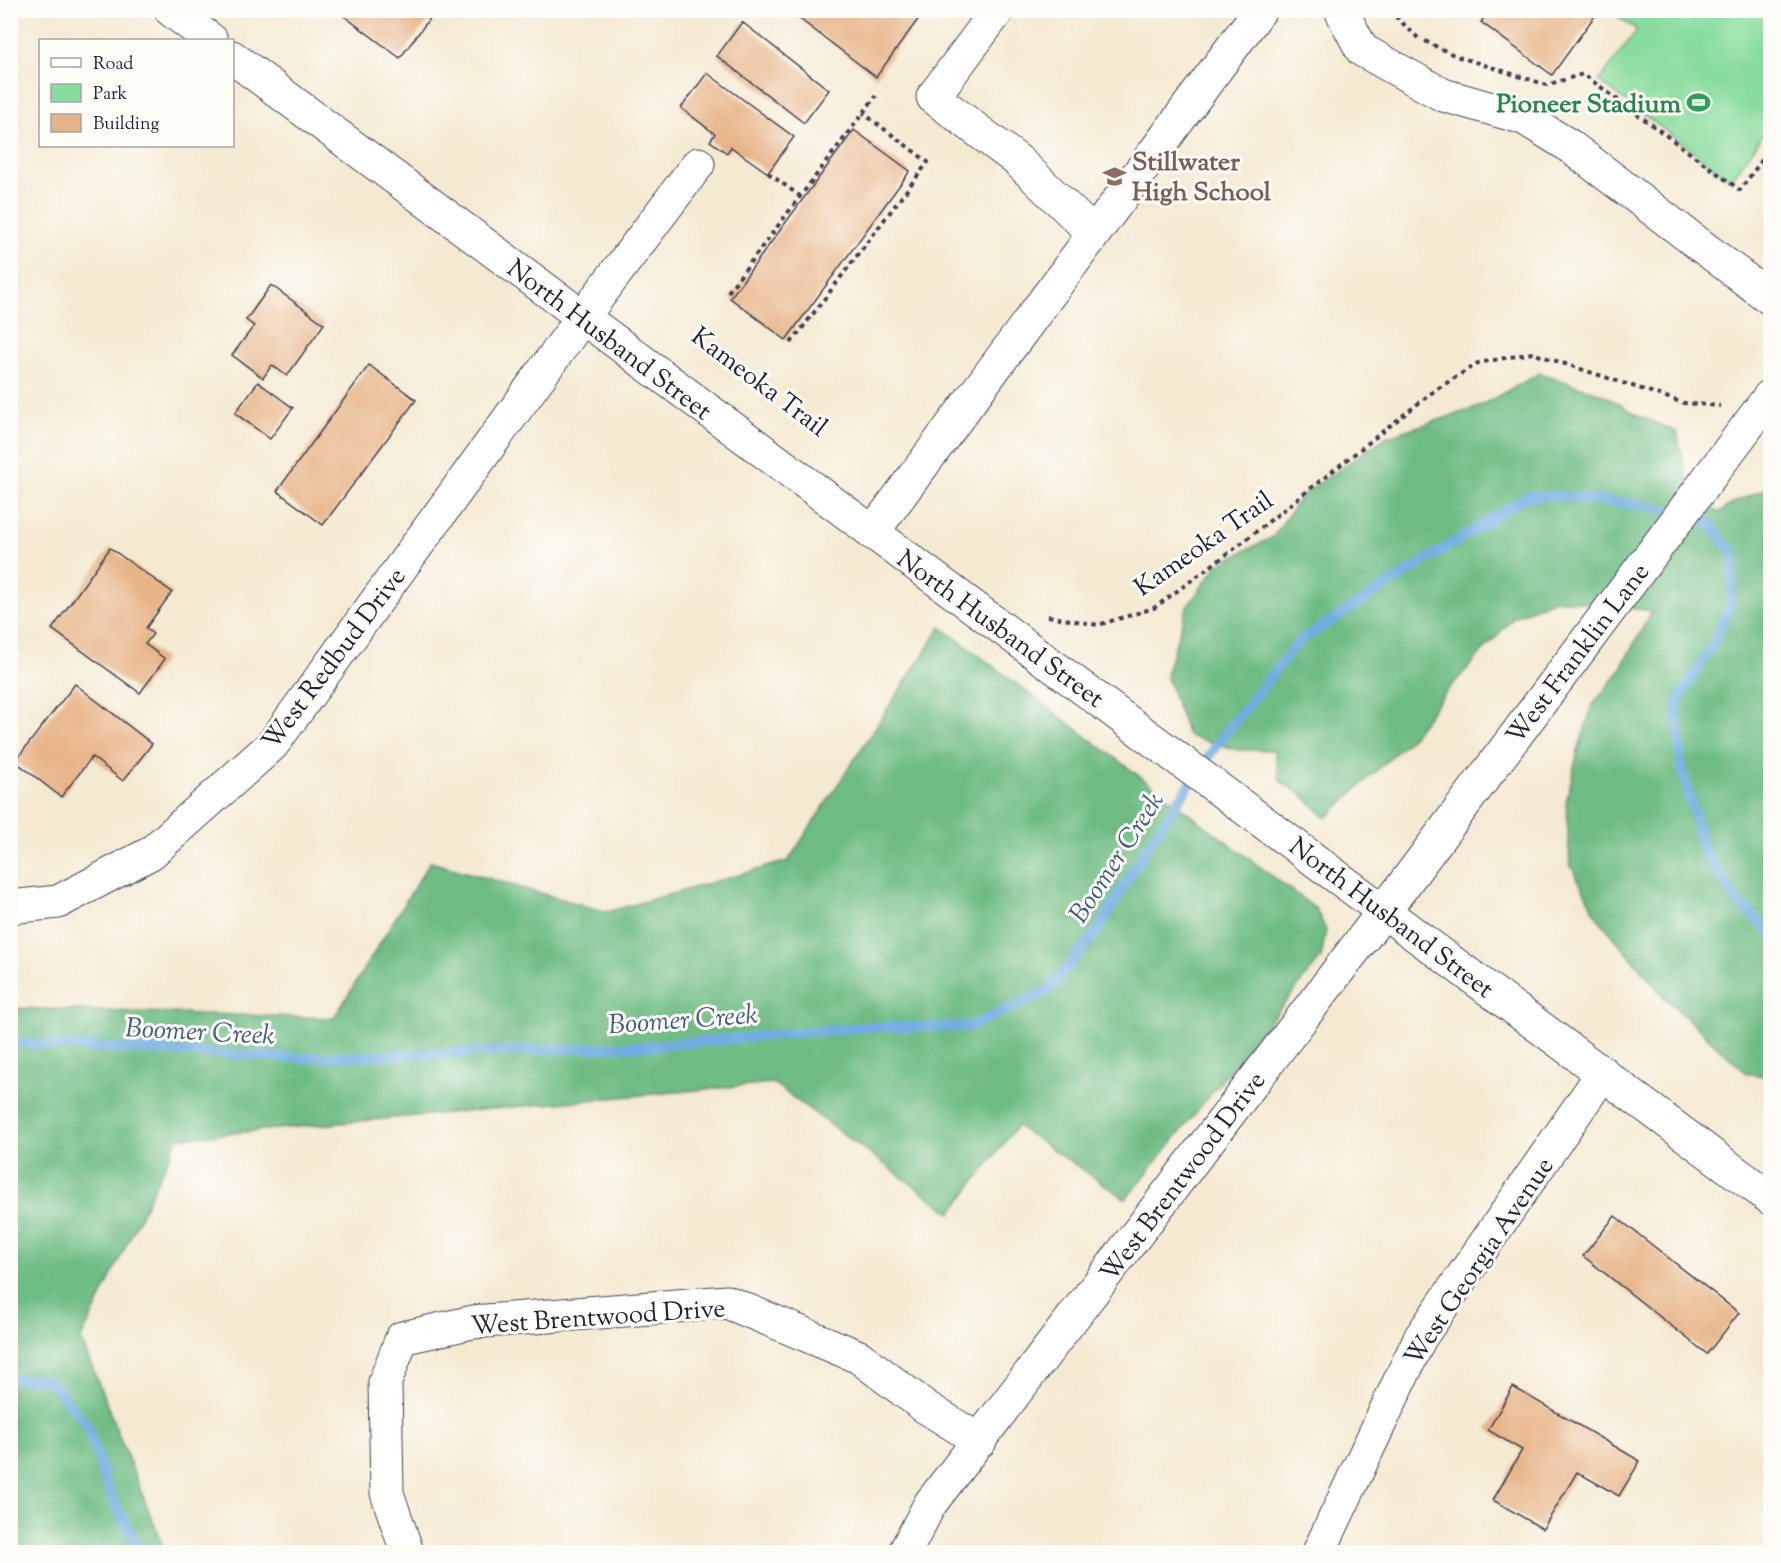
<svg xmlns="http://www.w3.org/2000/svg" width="1781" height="1563" viewBox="0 0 1781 1563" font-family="'Sorts Mill Goudy',serif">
<rect width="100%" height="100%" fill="#fdfcf7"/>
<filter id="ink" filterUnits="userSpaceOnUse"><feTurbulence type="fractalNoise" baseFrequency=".0167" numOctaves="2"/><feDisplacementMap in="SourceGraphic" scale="12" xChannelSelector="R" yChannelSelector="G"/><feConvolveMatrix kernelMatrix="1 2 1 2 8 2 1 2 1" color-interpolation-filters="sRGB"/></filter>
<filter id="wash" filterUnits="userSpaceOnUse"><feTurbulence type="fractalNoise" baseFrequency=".008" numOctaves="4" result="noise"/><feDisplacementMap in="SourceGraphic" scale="24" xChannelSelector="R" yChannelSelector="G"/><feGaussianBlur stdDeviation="1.35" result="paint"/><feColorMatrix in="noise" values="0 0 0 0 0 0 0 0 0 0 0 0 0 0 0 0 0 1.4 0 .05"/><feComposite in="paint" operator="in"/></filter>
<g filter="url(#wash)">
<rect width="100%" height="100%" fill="#f4e9d1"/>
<path fill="#88dc9d" stroke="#557f6c" stroke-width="1.5" d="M1610,11H1770V125L1731,180L1599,81L1637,30Z"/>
<path fill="#6ebc84" stroke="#486f60" stroke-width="1.5" d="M1540,373L1604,395L1639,416L1677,432L1689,486L1718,513L1737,501L1770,487V1077L1746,1073L1664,997L1598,918L1570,864L1566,802L1578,751L1592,706L1618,673L1652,611L1555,599L1514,617L1446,692L1409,740L1326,818L1301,794L1280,781L1274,750H1238L1188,736L1166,675L1187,607L1218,564L1273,537L1302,495L1388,436L1476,408Z
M941,627L1316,909L1326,930L1321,958L1126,1199L1017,1126L951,1213L773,1083L178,1138L81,1339L165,1552H11V1008L334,1018L430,862L607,912L788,861Z"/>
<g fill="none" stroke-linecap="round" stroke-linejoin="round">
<path stroke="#71ade2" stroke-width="10" d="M10,1043L300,1058L649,1046L867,1027H969L1049,990L1099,929L1145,850L1218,743L1298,642L1527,496H1561L1655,507L1708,522L1734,554L1731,603L1715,641L1677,703L1681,765L1703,849L1736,900L1770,932
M10,1379L49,1380L87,1425L109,1492L140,1552"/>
</g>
<g id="blocks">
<path fill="#e7b487" d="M336,10H436L400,58Z
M788,10H925L876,77Z
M1490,10H1599L1552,75L1481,22Z
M742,22L829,90L804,123L717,56Z
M707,73L794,137L768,173L731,147L727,153L710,141L715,134L681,108Z
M854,130L910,171L786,340L730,298Z
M271,285L324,324L287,376L272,365L263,378L232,355L254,326L246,320Z
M369,365L416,400L323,525L277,491Z
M258,382L293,408L270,439L235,413Z
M110,548L172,592L146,628L153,634L145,644L165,659L140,693L52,629Z
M75,684L152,744L123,781L92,757L61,797L15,761Z
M1615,1216L1739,1313L1707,1354L1583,1256Z
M1513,1387L1640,1461L1619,1496L1577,1472L1543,1529L1493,1500L1522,1450L1488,1430Z"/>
</g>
</g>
<g filter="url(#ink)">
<use href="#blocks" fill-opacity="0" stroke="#424052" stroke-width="1.5"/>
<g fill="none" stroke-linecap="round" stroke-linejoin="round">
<defs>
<path id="minor" d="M171,10L211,40
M998,10L933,97L1017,160L1093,233
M1341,10L1362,50L1443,95L1524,118L1568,145L1770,298
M232,57L1770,1198
M872,533L1260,10
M10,907L58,902L151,853L272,745L582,318L698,164
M407,1552L387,1493L385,1382L402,1338L473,1322L727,1302L859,1357L924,1406L980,1441
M905,1552L930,1504L1384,911L1770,396
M1319,1552L1420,1338L1603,1073"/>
</defs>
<use href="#minor" stroke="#424052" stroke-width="35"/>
<path stroke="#424052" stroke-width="4" stroke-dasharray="4.5 4.5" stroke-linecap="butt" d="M1389,10L1418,38
M1425,41L1456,56L1547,85L1583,74L1740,190L1770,149
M768,173L800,196
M728,292L876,96
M791,343L928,162L863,113
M1048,616L1098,625L1154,608L1234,549L1434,391L1478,363L1532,353L1684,403L1720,406"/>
<use href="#minor" stroke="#fff" stroke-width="33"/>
</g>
</g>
<defs>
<symbol id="stadium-bare" viewBox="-9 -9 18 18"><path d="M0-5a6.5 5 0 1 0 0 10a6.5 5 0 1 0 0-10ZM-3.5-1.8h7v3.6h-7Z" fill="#2e9e5b" stroke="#fdfcf7" stroke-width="2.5" paint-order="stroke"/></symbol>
<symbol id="school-bare" viewBox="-9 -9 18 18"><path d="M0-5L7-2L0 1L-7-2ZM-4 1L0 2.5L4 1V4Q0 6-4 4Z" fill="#8d6e63" stroke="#fdfcf7" stroke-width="2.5" paint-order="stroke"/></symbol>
</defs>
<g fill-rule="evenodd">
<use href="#stadium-bare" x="1682" y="86" width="33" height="33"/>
<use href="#school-bare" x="1098" y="160" width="33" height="33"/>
</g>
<g text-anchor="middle" stroke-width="6" stroke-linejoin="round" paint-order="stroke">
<g font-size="26" font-weight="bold" fill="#27864d" stroke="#fdfcf7" text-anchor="end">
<text x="1681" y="112">Pioneer Stadium</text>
</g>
<g font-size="26" font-weight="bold" fill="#785e54" stroke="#fdfcf7" text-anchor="start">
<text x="1132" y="170">Stillwater<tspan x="1132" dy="30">High School</tspan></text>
</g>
<g font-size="26" fill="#22223b" stroke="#fdfcf7">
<text transform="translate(610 339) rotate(37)" y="9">North Husband Street</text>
<text transform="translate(760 381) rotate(37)" y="9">Kameoka Trail</text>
<text transform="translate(1203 543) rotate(-35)" y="9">Kameoka Trail</text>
<text transform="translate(1001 628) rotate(36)" y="9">North Husband Street</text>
<text transform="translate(1577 653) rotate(-53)" y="9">West Franklin Lane</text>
<text transform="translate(333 658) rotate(-53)" y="9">West Redbud Drive</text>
<text transform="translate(1392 917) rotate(37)" y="9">North Husband Street</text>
<text transform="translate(1182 1176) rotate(-53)" y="9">West Brentwood Drive</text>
<text transform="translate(1478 1261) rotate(-56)" y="9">West Georgia Avenue</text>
<text transform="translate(598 1316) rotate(-4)" y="9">West Brentwood Drive</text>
</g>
<g font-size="27" font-style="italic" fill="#425a7e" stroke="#fdfcf7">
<text transform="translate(1116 857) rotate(-57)" y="9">Boomer Creek</text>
<text transform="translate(683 1019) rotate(-4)" y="9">Boomer Creek</text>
<text transform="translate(200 1031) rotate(3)" y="9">Boomer Creek</text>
</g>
</g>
<rect width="1781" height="1563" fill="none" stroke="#fdfcf7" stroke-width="36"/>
<rect x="39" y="39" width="195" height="108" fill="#fdfcf7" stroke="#a5a5ac" stroke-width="1.5"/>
<rect x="51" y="58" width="30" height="9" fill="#ffffff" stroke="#a5a5ac" stroke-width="1.5"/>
<text x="93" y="69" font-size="18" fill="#22223b">Road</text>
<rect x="51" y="84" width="30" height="18" fill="#88dc9d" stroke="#a5a5ac" stroke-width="1.5"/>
<text x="93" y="99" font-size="18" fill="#22223b">Park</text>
<rect x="51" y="114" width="30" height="18" fill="#e7b487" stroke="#a5a5ac" stroke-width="1.5"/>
<text x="93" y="129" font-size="18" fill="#22223b">Building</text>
</svg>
